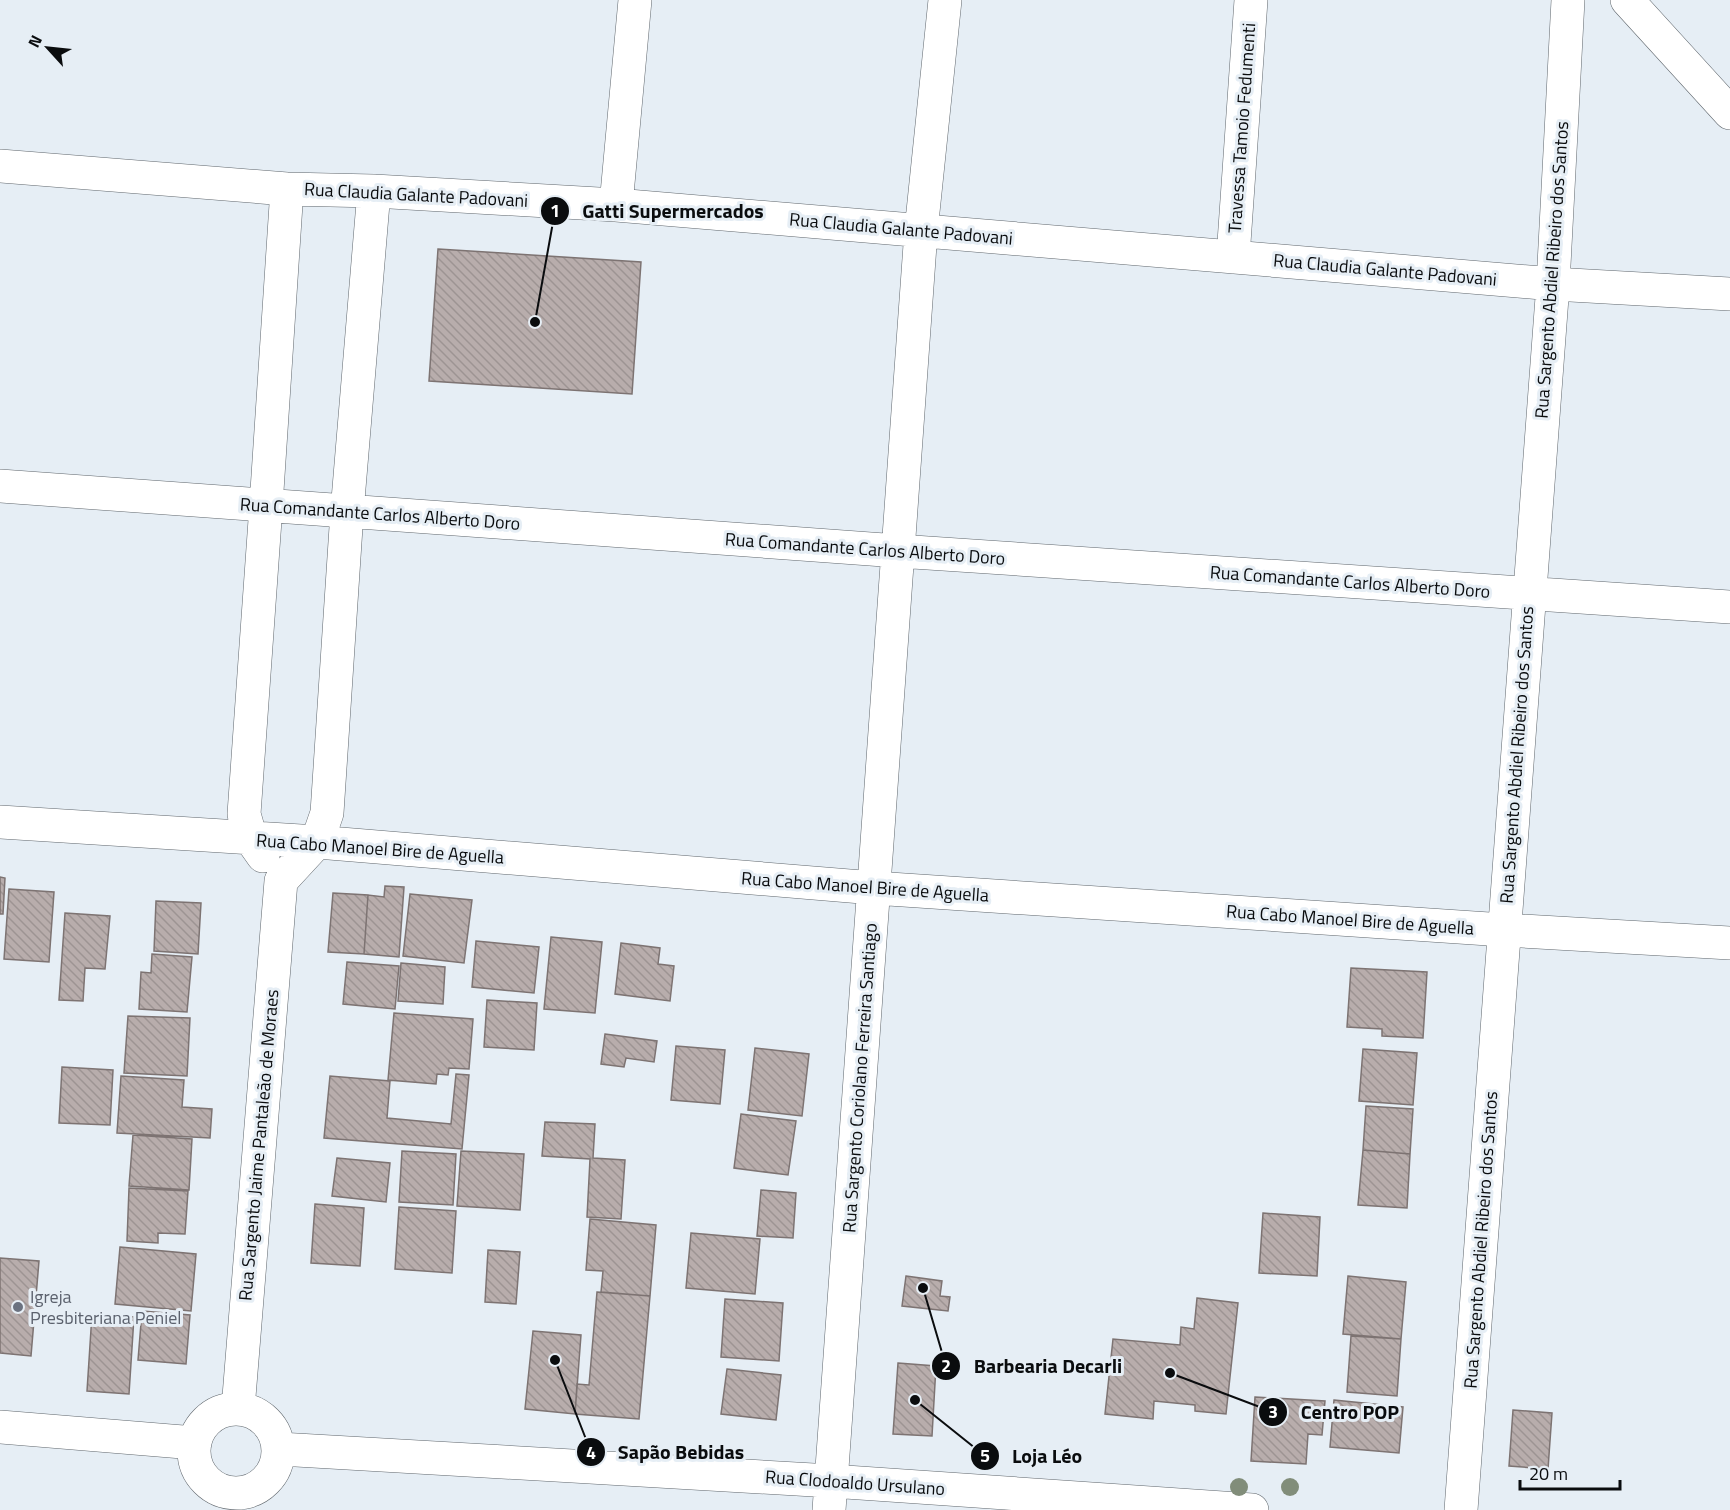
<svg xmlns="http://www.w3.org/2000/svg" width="1730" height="1510" viewBox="0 0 1730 1510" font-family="'Titillium Web',sans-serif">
<defs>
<pattern id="building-back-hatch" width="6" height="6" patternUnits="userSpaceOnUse" patternTransform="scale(1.5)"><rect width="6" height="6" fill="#b8adac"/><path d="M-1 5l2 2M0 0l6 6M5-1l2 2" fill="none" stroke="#9d9493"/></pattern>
</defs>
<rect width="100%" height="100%" fill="#e6eef5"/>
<path fill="url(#building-back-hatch)" stroke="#7d7372" stroke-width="1.5" d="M438,249L641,262L632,394L429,381Z
M0,877L5,878L3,914H0Z
M385,886L404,887L399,957L364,954L368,895L384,897Z
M9,889L54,892L49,962L4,959Z
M333,893L368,895L364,954L328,952Z
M410,894L472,900L464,963L403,956Z
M156,901L201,903L198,954L154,951Z
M65,913L110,916L105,969L85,968L83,1001L59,1000Z
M551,937L602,942L595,1013L544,1009Z
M476,941L539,947L534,993L472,987Z
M621,943L660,948L658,964L674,966L670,1001L615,994Z
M152,954L192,957L187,1012L139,1009L141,972L151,973Z
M347,962L399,966L395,1009L343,1004Z
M401,963L445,967L443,1004L398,1001Z
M1351,968L1427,972L1423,1038L1382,1036V1029L1347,1027Z
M487,1000L537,1003L534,1050L484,1047Z
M394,1013L473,1019L469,1069L449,1068L448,1075L437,1074L436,1084L388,1080Z
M128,1016L190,1018L187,1076L124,1073Z
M605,1034L657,1041L654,1062L626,1058L624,1067L601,1064Z
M676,1046L725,1050L720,1104L671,1100Z
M755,1048L809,1054L802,1116L748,1110Z
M1363,1049L1417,1053L1413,1105L1359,1101Z
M62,1067L113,1070L110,1125L59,1123Z
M456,1074L469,1075L462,1149L324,1138L330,1076L390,1081L387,1118L451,1124Z
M121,1076L184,1080L182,1107L212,1109L210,1138L117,1133Z
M1366,1106L1413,1109L1410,1154L1363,1150Z
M741,1114L796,1121L788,1175L734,1168Z
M545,1122L595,1124L593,1158L625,1160L621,1219L587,1217L590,1159L542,1156Z
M133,1135L192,1139L189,1190L129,1186Z
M1363,1150L1410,1154L1407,1208L1358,1205Z
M402,1151L456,1154L453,1205L399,1202Z
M461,1151L524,1154L520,1210L457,1206Z
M337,1158L390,1163L386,1202L332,1196Z
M129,1188L188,1191L185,1234L158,1233V1243L127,1241Z
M761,1190L796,1193L793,1238L757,1236Z
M315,1204L364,1208L360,1266L311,1263Z
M399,1207L456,1211L452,1273L395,1269Z
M1263,1213L1320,1217L1317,1276L1259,1273Z
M590,1219L656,1225L650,1296L601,1292L603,1271L586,1270Z
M691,1233L760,1239L755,1294L686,1288Z
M120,1247L196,1254L191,1311L115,1304Z
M488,1250L520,1252L516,1304L485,1302Z
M0,1258L39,1261L31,1356L0,1353Z
M906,1276L942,1281L940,1296L950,1297L948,1311L902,1306Z
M1348,1276L1406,1282L1401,1339L1343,1334Z
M597,1292L650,1296L639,1419L575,1414L577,1384L589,1385Z
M1197,1298L1238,1303L1226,1414L1195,1411V1405L1154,1401L1153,1419L1105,1414L1113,1339L1180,1345L1181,1327L1194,1329Z
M725,1299L783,1303L779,1361L721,1357Z
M142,1311L190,1315L186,1364L138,1360Z
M92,1314L134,1317L129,1394L87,1391Z
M533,1331L581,1335L575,1414L525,1409Z
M1351,1336L1401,1339L1397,1396L1347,1392Z
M898,1363L936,1366L932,1436L893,1434Z
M727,1369L781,1375L776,1420L721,1414Z
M1255,1397L1325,1401L1322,1435L1308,1434L1306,1464L1251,1461Z
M1334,1400L1403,1407L1399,1453L1330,1447Z
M1513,1410L1552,1413L1548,1469L1509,1466Z"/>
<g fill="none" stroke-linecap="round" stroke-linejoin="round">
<defs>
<path id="minor" d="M1627,0L1730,113
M0,166L287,189L374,191L616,205L1553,284L1730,294
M616,205L635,0
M1233,257L1251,0
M0,486L898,551L1730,607
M0,822L317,842L874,888L1504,930L1730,943
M263,856L251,839L244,814L266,506L287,189
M194 1451a42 42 0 1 1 84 0a42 42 0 1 1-84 0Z
M238,1409L281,881L317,842L327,813L347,512L374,191
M0,1427L195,1443
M279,1449L831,1481L1252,1510
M829,1510L921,231L945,0
M1461,1510L1553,284L1568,0"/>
</defs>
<use href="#minor" stroke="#60676d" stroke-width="34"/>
<use href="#minor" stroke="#fff" stroke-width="33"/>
</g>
<g fill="#818d7a">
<circle cx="1239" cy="1487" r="9"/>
<circle cx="1290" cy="1487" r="9"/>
</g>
<circle fill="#6b7280" stroke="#e6eef5" stroke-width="2" cx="18" cy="1307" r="6"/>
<g text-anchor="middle" stroke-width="6" stroke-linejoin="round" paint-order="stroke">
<g font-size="18" fill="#0a0c0e" stroke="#e6eef5">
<text transform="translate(1242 128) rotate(-86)" y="6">Travessa Tamoio Fedumenti</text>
<text transform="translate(416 195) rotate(3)" y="6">Rua Claudia Galante Padovani</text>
<text transform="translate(901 229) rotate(5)" y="6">Rua Claudia Galante Padovani</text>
<text transform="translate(1385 270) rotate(5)" y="6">Rua Claudia Galante Padovani</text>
<text transform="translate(1552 270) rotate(-86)" y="6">Rua Sargento Abdiel Ribeiro dos Santos</text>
<text transform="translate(380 514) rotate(4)" y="6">Rua Comandante Carlos Alberto Doro</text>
<text transform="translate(865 549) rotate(4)" y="6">Rua Comandante Carlos Alberto Doro</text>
<text transform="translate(1350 582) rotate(4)" y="6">Rua Comandante Carlos Alberto Doro</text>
<text transform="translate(1517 755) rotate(-86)" y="6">Rua Sargento Abdiel Ribeiro dos Santos</text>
<text transform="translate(380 849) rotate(4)" y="6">Rua Cabo Manoel Bire de Aguella</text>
<text transform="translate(865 887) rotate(4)" y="6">Rua Cabo Manoel Bire de Aguella</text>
<text transform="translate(1350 920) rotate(4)" y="6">Rua Cabo Manoel Bire de Aguella</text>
<text transform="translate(860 1078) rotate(-86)" y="6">Rua Sargento Coriolano Ferreira Santiago</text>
<text transform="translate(259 1145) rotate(-85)" y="6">Rua Sargento Jaime Pantaleão de Moraes</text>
<text transform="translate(1481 1240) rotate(-86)" y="6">Rua Sargento Abdiel Ribeiro dos Santos</text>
<text transform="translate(855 1483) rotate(4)" y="6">Rua Clodoaldo Ursulano</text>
</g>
<g font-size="18" fill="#5b616d" stroke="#e6eef5" text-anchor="start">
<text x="30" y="1303">Igreja<tspan x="30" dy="21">Presbiteriana Peniel</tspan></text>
</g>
</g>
<path fill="none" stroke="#0a0c0e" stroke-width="2" d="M535 322L555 211M923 1288L946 1366M1170 1373L1273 1412M555 1360L591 1452M915 1400L985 1456"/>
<g fill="#0a0c0e" stroke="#e6eef5" stroke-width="2">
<circle cx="535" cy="322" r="6"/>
<circle cx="923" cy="1288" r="6"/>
<circle cx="1170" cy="1373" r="6"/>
<circle cx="555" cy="1360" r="6"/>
<circle cx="915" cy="1400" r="6"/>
<circle cx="555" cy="211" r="15"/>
<circle cx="946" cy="1366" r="15"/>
<circle cx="1273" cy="1412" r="15"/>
<circle cx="591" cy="1452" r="15"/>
<circle cx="985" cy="1456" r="15"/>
</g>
<g font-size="18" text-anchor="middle" font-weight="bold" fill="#fff">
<text x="555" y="217">1</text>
<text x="946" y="1372">2</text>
<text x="1273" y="1418">3</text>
<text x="591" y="1459">4</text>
<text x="985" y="1462">5</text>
</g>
<g font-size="20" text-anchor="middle" font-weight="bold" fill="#0a0c0e" stroke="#e6eef5" stroke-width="6" stroke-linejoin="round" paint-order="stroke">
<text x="673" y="218">Gatti Supermercados</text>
<text x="1048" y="1373">Barbearia Decarli</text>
<text x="1350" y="1419">Centro POP</text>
<text x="681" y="1459">Sapão Bebidas</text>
<text x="1047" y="1463">Loja Léo</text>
</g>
<g transform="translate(48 48) rotate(297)" stroke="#e6eef5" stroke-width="4.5" paint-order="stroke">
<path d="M0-4.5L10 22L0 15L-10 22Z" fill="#0a0c0e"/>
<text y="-9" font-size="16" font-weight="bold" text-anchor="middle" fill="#0a0c0e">N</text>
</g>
<path d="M1520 1480v9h100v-9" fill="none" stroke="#0a0c0e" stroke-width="3"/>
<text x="1529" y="1480" font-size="18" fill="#0a0c0e" stroke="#e6eef5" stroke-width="4.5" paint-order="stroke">20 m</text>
</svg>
